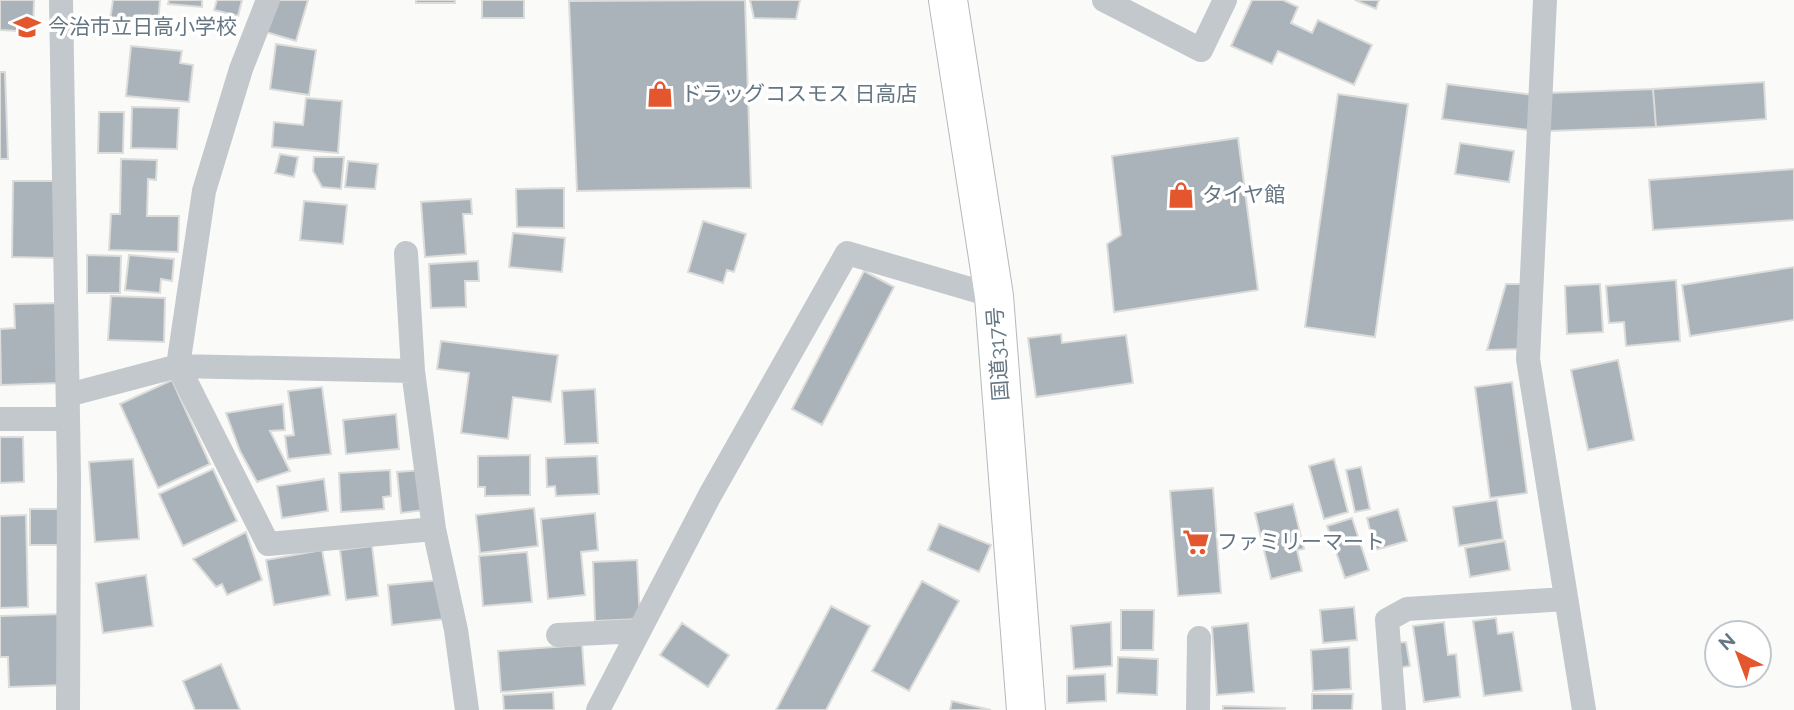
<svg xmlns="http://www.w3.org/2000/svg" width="1794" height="710" viewBox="0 0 1794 710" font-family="Raleway,'Noto Sans JP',sans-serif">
<rect width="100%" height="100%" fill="#fafaf8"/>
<path fill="#aab3b9" stroke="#dcdcda" stroke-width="2" d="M0,0H34L33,32L0,30Z
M113,0H160L158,25L110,20Z
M169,0H202V7L168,4Z
M217,0H242L238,16L214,10Z
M276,0H308L296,41L266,32Z
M416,0H455V3H416Z
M482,0H524V18H482Z
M745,0L751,188L577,191L569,1Z
M750,0H800L796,19L754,18Z
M1252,0H1283L1298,7L1291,23L1312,33L1318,20L1372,45L1354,85L1278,51L1272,64L1231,46Z
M1355,0H1379L1376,9Z
M276,44L316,50L309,95L270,89Z
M131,46L182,51L180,63L193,65L189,102L126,96Z
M0,72H5L8,159H0Z
M1764,82L1766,119L1656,127L1653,89Z
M1447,84L1533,95L1528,130L1442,119Z
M1653,89L1656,127L1549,131L1548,93Z
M1338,94L1408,104L1375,337L1305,327Z
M306,98L342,101L338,153L272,147L274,122L303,125Z
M132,107L179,108L177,149L131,148Z
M99,112H124L123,153H98Z
M1238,138L1258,290L1114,312L1107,244L1121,235L1112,156Z
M1460,143L1514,151L1509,182L1455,174Z
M280,154L298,157L294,177L275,173Z
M314,157H344L341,189L322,187L313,171Z
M121,159L157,160L156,180L148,179L147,216H179L178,252L109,250L111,214H120Z
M348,161L378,164L375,189L345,187Z
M1794,169V220L1653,230L1649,180Z
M13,181H56V258L12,257Z
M564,188V228L517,227L516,189Z
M471,199L472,214H463L466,254L425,257L421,202Z
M304,201L347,205L343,244L300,240Z
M703,221L746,234L734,272L727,270L723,283L688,272Z
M513,233L565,238L562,272L509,267Z
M87,255L121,256L120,293H87Z
M129,255L174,259L172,281L161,279L160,293L125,290Z
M478,261L479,281H465L466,307L431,308L429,264Z
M1794,267V320L1690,336L1682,285Z
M864,271L894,287L822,425L792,409Z
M1676,280L1680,341L1626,346L1624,322L1609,323L1606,286Z
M1506,284H1525L1522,349L1487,350Z
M1600,284L1603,332L1567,334L1565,286Z
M111,296L165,298L164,342L108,340Z
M58,303L60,383L1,385L0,329L15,328L14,304Z
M1061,334L1062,343L1126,335L1133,383L1036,397L1028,338Z
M441,341L558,355L551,402L513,397L508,439L461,433L469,373L437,369Z
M1618,360L1634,440L1588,450L1571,370Z
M172,380L210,464L158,488L120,404Z
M1512,382L1527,493L1490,498L1475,387Z
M322,387L331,454L288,459L285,436L294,435L288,391Z
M595,389L598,443L565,444L562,391Z
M283,404L285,430L270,431L290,471L257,482L240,451L226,413Z
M396,414L399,449L346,454L343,420Z
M0,437H23L24,482L0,483Z
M530,455V495L485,496V487H478V456Z
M597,456L599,494L556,496L555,486L547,487L546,458Z
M133,459L139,539L95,542L89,462Z
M1334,459L1348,512L1324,519L1309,466Z
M1361,467L1370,509L1355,512L1346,470Z
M213,469L237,521L183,546L159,494Z
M390,470L391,496L383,497L384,509L341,512L339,473Z
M422,470L425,510L401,513L397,472Z
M324,479L328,511L282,518L277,486Z
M1213,488L1221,593L1178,596L1170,491Z
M1497,500L1503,539L1459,546L1453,507Z
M1293,504L1304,549L1297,550L1302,571L1271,579L1255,513Z
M534,508L538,546L480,553L476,515Z
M30,509H61V545H30Z
M1398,509L1407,541L1375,550L1367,518Z
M595,513L598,550L581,552L585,595L548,599L541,519Z
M26,515L28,607L0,608V516Z
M1352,518L1369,570L1345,578L1327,526Z
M939,524L991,545L979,572L928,550Z
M246,532L262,580L227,595L222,584L216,587L193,559Z
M1505,541L1510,570L1470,577L1465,548Z
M372,546L378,596L346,600L340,550Z
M322,550L330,595L274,605L266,560Z
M527,552L532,602L483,606L479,556Z
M637,560L640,619L595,621L593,562Z
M146,575L153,626L103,633L96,583Z
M440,580L444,619L392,625L388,585Z
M922,581L959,601L909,691L872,671Z
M831,606L870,626L826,710H776Z
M1354,607L1357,640L1323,643L1320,610Z
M1121,610H1154L1153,650H1121Z
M63,614L65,685L9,687L8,657H0V616Z
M1496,618L1498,634L1513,632L1522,691L1484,696L1473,621Z
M1111,622L1112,666L1074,669L1071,626Z
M1444,622L1448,655L1456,654L1460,697L1424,702L1413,626Z
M682,623L729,655L708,687L660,655Z
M1248,623L1254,692L1217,695L1212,627Z
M1406,642L1410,666L1398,668L1395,643Z
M582,645L585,685L501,692L498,651Z
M1349,647L1351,689L1313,691L1311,650Z
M1118,657L1158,659L1157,695L1117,693Z
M221,664L240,710H195L183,681Z
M1105,674L1106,701L1067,703V676Z
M553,692L554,710H504L503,695Z
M1312,694H1353L1352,710H1312Z
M952,701L991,710H950Z
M1223,706L1285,708V710H1223Z"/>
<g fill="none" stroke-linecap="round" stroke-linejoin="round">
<defs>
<path id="trunk" d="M948,0L994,296L1026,710"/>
</defs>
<use href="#trunk" stroke="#b4b9bd" stroke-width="40"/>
<path stroke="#c3c8cc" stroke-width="24" d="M61,0L69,476L68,710
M268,0L241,69L204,191L178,366L268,544L434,529
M1104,0L1201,50L1225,0
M1545,0L1528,359L1584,710
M406,253L413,371
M68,395L178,366L413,371L434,529L456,630L467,710
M0,419H67
M558,635L639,631
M598,710L710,495L847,253L994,296
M1198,710L1199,638
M1394,710L1387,620L1407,609L1566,599"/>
<use href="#trunk" stroke="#fff" stroke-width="38"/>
</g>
<defs>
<symbol id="school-bare" viewBox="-9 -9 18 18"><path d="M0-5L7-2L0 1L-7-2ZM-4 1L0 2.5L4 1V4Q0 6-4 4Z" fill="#e4572e" stroke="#fff" stroke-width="2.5" paint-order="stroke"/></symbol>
<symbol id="shop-bare" viewBox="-9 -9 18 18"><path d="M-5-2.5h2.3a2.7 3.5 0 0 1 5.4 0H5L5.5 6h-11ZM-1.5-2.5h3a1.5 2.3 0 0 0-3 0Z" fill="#e4572e" stroke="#fff" stroke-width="2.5" paint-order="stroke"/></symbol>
<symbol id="supermarket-bare" viewBox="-9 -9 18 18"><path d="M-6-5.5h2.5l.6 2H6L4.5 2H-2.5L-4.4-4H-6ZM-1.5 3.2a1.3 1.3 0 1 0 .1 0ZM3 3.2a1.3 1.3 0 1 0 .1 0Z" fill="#e4572e" stroke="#fff" stroke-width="2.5" paint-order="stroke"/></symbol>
</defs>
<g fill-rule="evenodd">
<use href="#school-bare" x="8" y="8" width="38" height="38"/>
<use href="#shop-bare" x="641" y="75" width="38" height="38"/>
<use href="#shop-bare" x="1162" y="176" width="38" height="38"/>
<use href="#supermarket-bare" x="1177" y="523" width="38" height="38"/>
</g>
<g text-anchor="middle" stroke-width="7" stroke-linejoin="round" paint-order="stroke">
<g font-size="21" fill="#657683" stroke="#fff" text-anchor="start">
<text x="48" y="34">今治市立日高小学校</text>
<text x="681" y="101">ドラッグコスモス 日高店</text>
<text x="1202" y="202">タイヤ館</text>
<text x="1217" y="549">ファミリーマート</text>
</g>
<g font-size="21" fill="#657683" stroke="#fff">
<text transform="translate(998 354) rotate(-94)" y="7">国道317号</text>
</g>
</g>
<g transform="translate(1738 654) rotate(318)"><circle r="33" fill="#ffffff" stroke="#c1c8cd" stroke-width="2"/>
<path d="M0-5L12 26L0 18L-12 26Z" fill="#e4572e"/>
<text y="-10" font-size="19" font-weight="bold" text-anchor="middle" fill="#657683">N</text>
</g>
</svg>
